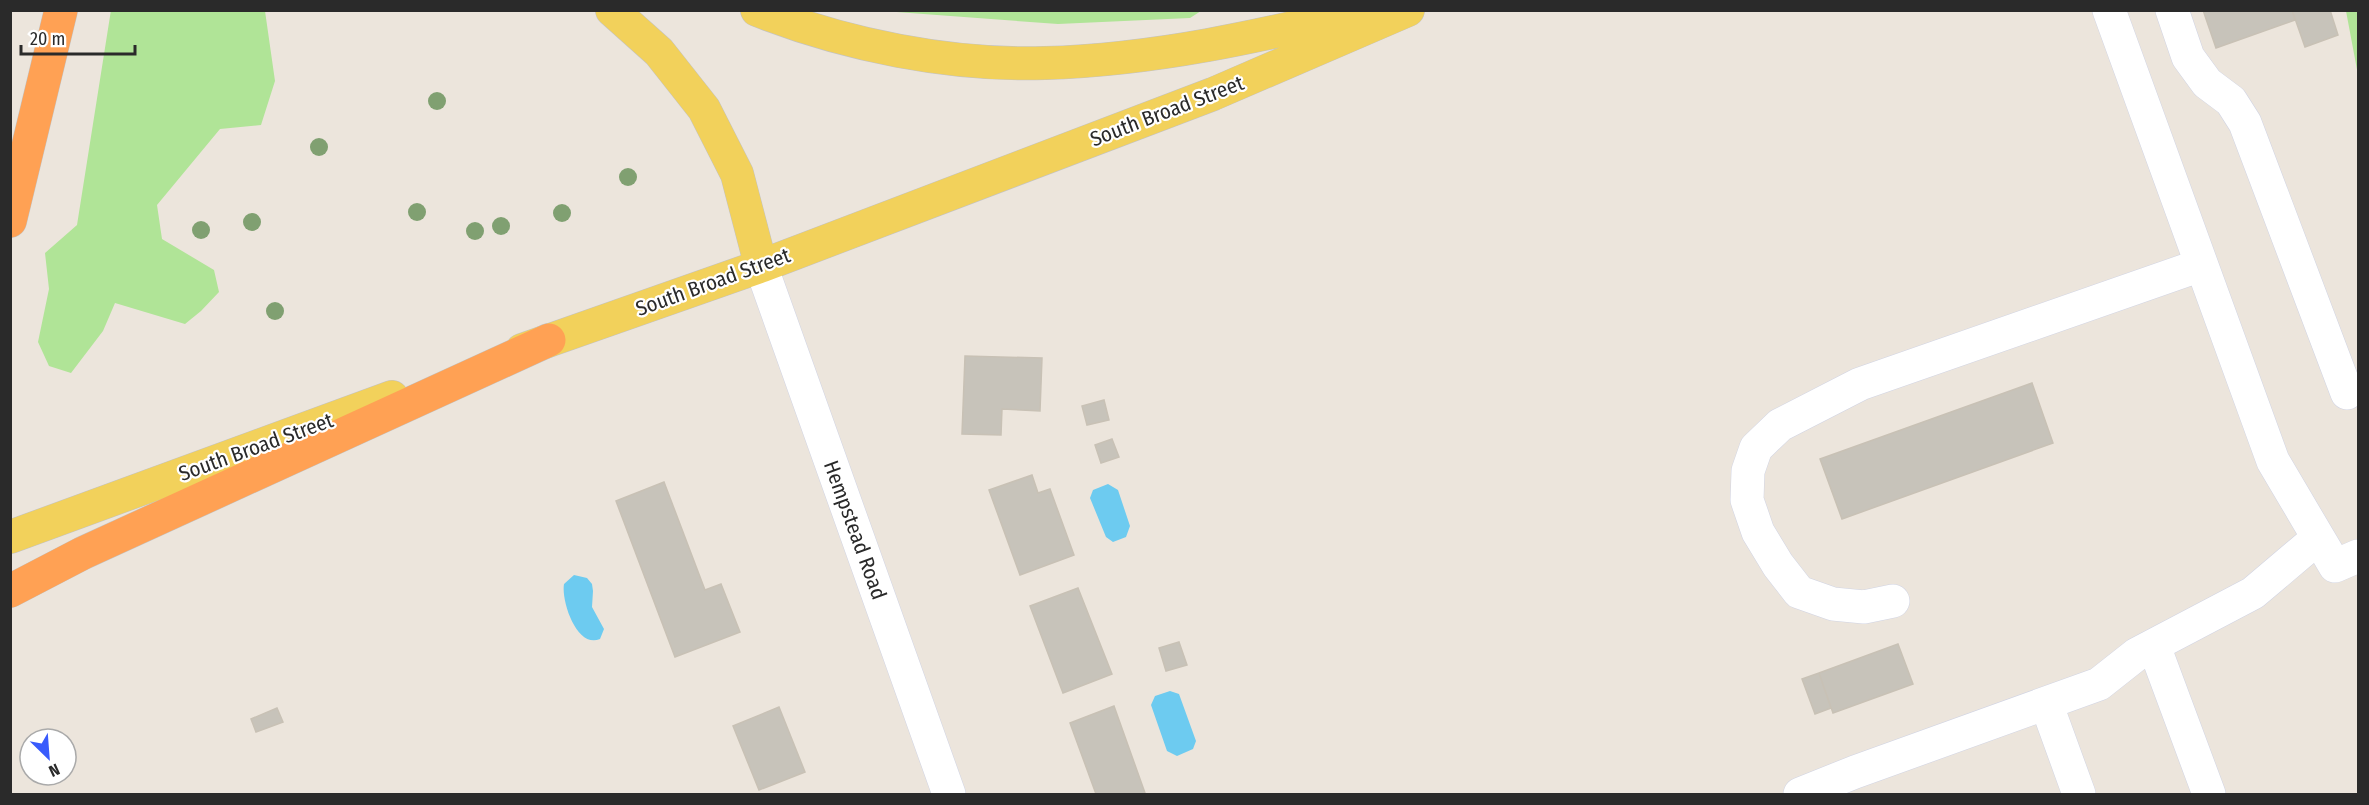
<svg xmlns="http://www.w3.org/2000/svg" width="2369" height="805" viewBox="0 0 2369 805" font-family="'Fira Sans Condensed',sans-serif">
<rect width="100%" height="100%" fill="#ece5dc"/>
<path fill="#b0e497" d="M111,10L265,11L275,81L261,125L220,129L157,205L162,239L214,270L219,292L201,311L185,324L115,303L103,331L71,373L49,366L38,342L49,289L45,253L77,225Z
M883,11H1201L1190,18L1058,24Z
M2346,11H2358V75Z"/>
<path fill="#6dcbf0" d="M1108,484L1118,490L1130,526L1126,537L1113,542L1106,537L1090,498L1093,490Z
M574,575L587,578L592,584L593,591L592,607L604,629L600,639C577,649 561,601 564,584Z
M1170,691L1179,694L1196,741L1193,749L1177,756L1167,751L1151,705L1155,696Z"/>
<path fill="#c7c3ba" stroke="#c8c1b5" stroke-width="1.5" d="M2203,10H2292L2295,20L2216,48Z
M2292,10H2330L2338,35L2305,47Z
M965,356L1042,358L1040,411L1002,409L1001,435L962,434Z
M2032,383L2053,443L1842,519L1820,459Z
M1104,400L1109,420L1087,425L1082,406Z
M1112,439L1119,457L1101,463L1095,445Z
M1032,475L1038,493L1050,489L1074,555L1020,575L989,490Z
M664,482L705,590L721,584L740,632L675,657L616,501Z
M1078,588L1112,674L1063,693L1030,606Z
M1179,642L1187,665L1166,671L1159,648Z
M1898,644L1913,684L1833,713L1819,673Z
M1819,673L1831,708L1815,714L1802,679Z
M1114,706L1145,793L1141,794H1096L1070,723Z
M779,707L805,772L759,790L733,726Z
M277,708L283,722L256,732L251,719Z"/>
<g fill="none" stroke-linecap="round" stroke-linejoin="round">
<defs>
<path id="minor" d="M2109,10L2273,461L2335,566L2358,556
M2172,10L2188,57L2207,83L2231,101L2245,123L2347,393
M761,266L949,794
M1893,601L1864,607L1833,604L1799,592L1778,565L1758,532L1747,500L1748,471L1756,448L1780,425L1860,384L2201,265
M2154,646L2209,794
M2046,703L2079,794
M1800,794L1855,772L2099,684L2137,654L2253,593L2318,538"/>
<path id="major" d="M612,10L659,52L704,109L737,174L761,266
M757,10C846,45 949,66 1045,63C1154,60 1262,36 1367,10
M522,350L761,266L1213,94L1408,10
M10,537L392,397"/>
<path id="highway" d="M10,221L61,10
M10,591L83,553L549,340"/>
</defs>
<use href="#minor" stroke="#d1d4e3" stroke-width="34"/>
<use href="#major" stroke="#c3c3c3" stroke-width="34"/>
<use href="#highway" stroke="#c3c3c3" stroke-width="34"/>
<use href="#minor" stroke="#fff" stroke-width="33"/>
<use href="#major" stroke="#f2d15b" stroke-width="33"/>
<use href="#highway" stroke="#ffa154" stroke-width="33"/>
</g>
<g fill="#80a071">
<circle cx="437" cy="101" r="9"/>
<circle cx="319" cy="147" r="9"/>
<circle cx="628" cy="177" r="9"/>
<circle cx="417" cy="212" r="9"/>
<circle cx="562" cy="213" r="9"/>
<circle cx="252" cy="222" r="9"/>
<circle cx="501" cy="226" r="9"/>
<circle cx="201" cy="230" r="9"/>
<circle cx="475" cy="231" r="9"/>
<circle cx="275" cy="311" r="9"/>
</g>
<g text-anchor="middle" stroke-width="4.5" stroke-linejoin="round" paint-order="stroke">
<g font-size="21" fill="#2a2a2a" stroke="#fff">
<text transform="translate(1167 111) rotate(-21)" y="7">South Broad Street</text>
<text transform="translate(713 282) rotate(-20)" y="7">South Broad Street</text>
<text transform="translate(256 447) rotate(-20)" y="7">South Broad Street</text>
<text transform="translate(855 530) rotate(70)" y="7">Hempstead Road</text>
</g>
</g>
<rect width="2369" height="805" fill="none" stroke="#2a2a2a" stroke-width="24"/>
<g transform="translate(48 757) rotate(155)"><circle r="28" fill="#ffffff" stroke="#aaaaaa" stroke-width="1.5"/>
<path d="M0-4.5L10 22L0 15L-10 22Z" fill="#395bfc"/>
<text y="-9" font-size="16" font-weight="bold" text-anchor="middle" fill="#2a2a2a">N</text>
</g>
<path d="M21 45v9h114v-9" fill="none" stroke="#2a2a2a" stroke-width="3"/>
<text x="30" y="45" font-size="18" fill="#2a2a2a" stroke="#ffffff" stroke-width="4.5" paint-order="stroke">20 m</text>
</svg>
